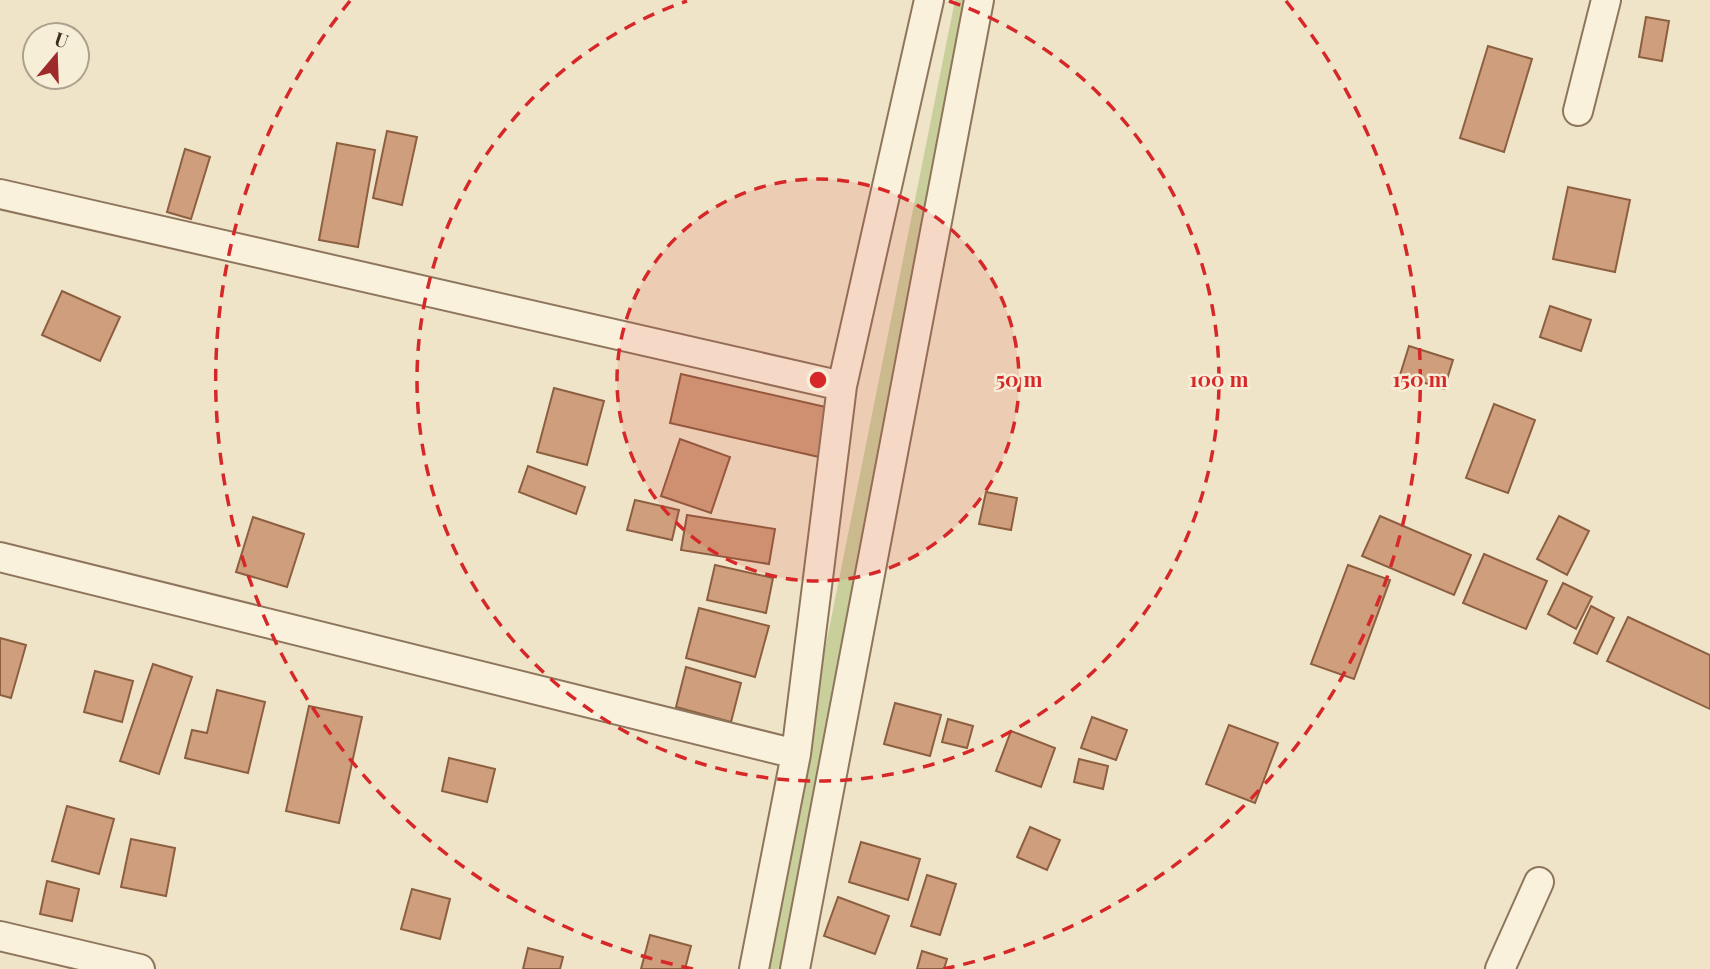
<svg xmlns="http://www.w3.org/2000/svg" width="1710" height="969" viewBox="0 0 1710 969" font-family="'Playfair Display',serif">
<rect width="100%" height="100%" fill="#f0e4c8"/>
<path fill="#c9cf9b" d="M955,0H980L788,969H761Z"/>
<path fill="#cf9f7d" stroke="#8d5f41" stroke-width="2" d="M1646,17L1669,21L1662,61L1639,57Z
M1488,46L1532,59L1504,152L1460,138Z
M387,131L417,137L402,205L373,198Z
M337,143L375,150L358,247L319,240Z
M185,149L210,157L191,219L167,212Z
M1568,187L1630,200L1615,272L1553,259Z
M62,291L120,317L100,361L42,335Z
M1550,306L1591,320L1581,351L1540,337Z
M1409,346L1453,360L1444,389L1400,375Z
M681,374L830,408L819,457L670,423Z
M554,388L604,401L587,465L537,452Z
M1494,404L1535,420L1508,493L1466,478Z
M680,439L730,457L711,513L661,496Z
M528,466L585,487L576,514L519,492Z
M986,492L1017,498L1011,530L979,524Z
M635,500L679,510L672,540L627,530Z
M687,515L775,529L769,564L681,550Z
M1380,516L1471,555L1454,595L1362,556Z
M1559,516L1589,531L1567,575L1537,559Z
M253,517L304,534L287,587L236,572Z
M1484,554L1547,581L1526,629L1463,603Z
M715,565L773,578L766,613L707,600Z
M1348,565L1390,580L1354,679L1311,664Z
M1563,583L1592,597L1576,629L1548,614Z
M1591,606L1614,618L1597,654L1574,643Z
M699,608L769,626L755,677L686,658Z
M1628,617L1710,655V709L1607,661Z
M0,638L26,645L11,698L0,695Z
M153,664L192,677L159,774L120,761Z
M686,667L741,683L731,722L676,707Z
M95,671L133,681L122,722L84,712Z
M217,690L265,702L248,773L185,758L192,730L207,733Z
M895,703L941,715L930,756L884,744Z
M309,706L362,717L339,823L286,811Z
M1092,717L1127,730L1116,760L1081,748Z
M948,719L973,726L967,748L942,742Z
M1229,725L1278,743L1255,803L1206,784Z
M1011,731L1055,748L1041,787L996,771Z
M449,758L495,769L487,802L442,791Z
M1079,759L1108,766L1103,789L1074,782Z
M67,806L114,819L99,874L52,861Z
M1030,827L1060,840L1047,870L1017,857Z
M131,839L175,848L166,896L121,887Z
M861,842L920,859L908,900L849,882Z
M927,875L956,884L940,935L911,926Z
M47,881L79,889L72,921L40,914Z
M412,889L450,899L440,939L401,929Z
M838,897L889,916L875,954L824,936Z
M650,935L691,946L685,969H641Z
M528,948L563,957L560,969H523Z
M922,951L947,959L944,969H917Z"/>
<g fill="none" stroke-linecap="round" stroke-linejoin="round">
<defs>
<path id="minor" d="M1578,111L1606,0
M0,194L842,386
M0,557L796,754
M0,936L140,969
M754,969L796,754L842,386L929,0
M795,969L979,0
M1500,969L1539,882"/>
</defs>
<use href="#minor" stroke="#8d765c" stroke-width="32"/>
<use href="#minor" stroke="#faf1dc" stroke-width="28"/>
</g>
<circle cx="818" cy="380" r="201" fill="#d62828" fill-opacity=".12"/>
<g fill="none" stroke="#d62828" stroke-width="3.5" stroke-dasharray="12 9">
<circle cx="818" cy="380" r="201"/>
<path d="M949 1A401 401 0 1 1 687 1"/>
<path d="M693 969A602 602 0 0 1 350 1M1286 1A602 602 0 0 1 943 969"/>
</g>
<circle cx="818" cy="380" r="10" fill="#d62828" stroke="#f7eed8" stroke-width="3.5"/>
<g font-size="21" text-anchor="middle" font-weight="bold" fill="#d62828" stroke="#f7eed8" stroke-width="5" stroke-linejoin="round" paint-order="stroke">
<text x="1019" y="387">50 m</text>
<text x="1219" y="387">100 m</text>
<text x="1420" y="387">150 m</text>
</g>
<g transform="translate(56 56) rotate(19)"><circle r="33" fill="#f7eed8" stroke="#ada18e" stroke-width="2"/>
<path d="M0-5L12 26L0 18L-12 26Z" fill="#9e2a2b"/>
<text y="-10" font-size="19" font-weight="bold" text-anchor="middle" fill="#3d2e20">U</text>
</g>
</svg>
